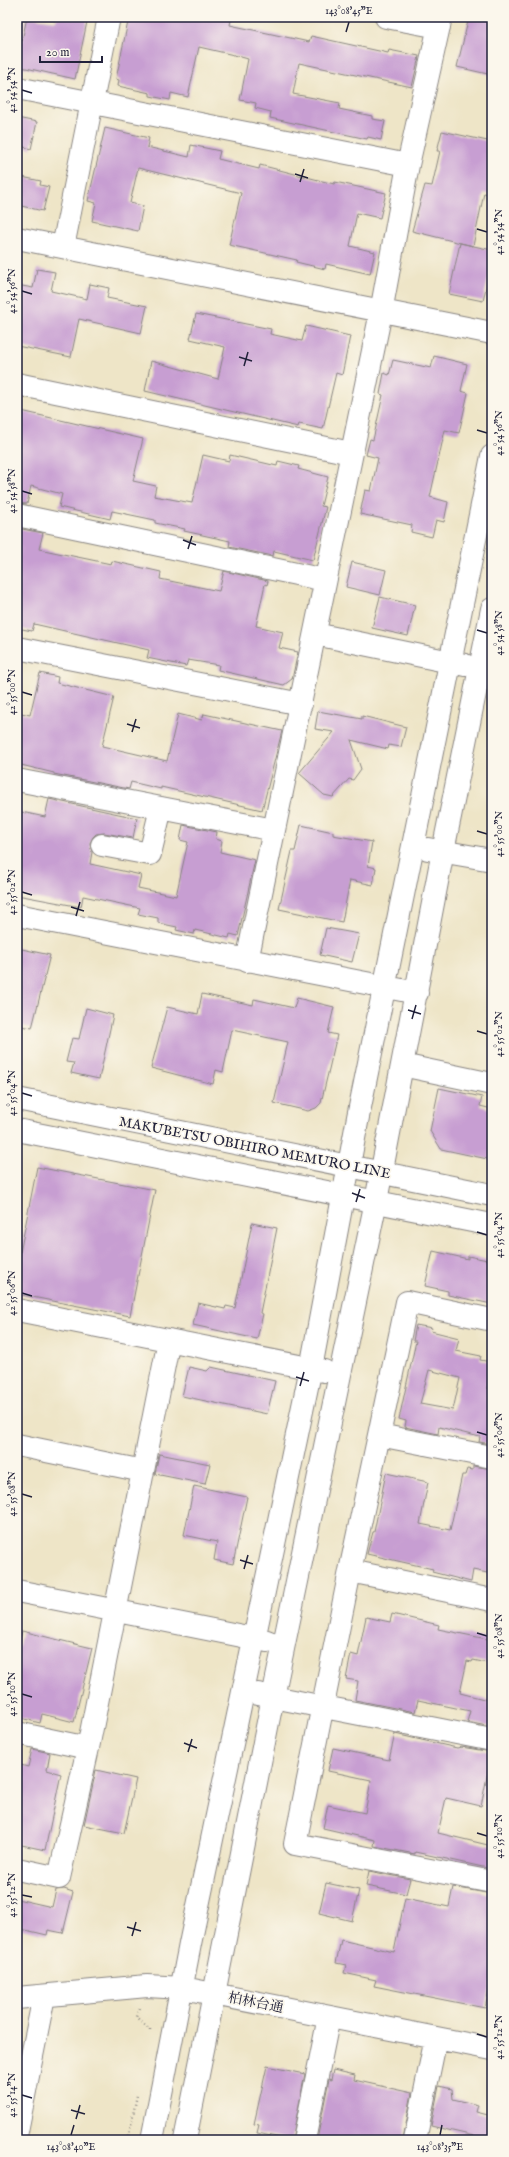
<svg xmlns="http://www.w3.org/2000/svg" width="509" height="2157" viewBox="0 0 509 2157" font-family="'IM FELL English','Noto Serif JP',serif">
<rect width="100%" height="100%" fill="#fbf7ec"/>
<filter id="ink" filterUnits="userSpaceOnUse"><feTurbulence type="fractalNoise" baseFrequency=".025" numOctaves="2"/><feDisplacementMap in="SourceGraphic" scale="8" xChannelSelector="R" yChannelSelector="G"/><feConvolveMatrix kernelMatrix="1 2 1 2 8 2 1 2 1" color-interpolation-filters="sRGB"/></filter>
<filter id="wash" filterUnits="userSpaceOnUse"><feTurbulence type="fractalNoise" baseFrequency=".012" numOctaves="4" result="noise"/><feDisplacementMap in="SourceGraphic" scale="16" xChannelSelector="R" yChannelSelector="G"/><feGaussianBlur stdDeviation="0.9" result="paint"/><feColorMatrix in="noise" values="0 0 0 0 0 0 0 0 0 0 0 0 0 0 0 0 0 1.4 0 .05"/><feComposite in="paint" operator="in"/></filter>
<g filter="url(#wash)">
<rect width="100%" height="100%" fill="#eee5c7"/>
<g id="blocks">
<path fill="#c79ed2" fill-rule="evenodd" d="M27,17L56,21L57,17H88L75,79L17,66V40L22,41Z
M129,17H218L231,20L230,25L309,42L311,36L388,53L389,50L419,56L412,87L299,63L293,94L340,103L339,109L372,116V119L385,121L381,140L368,137L367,139L270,118L271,112L255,108L256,103L240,100L248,59L234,55L199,47L188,97L171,93L170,100L150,96V93L118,86L119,80L116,79Z
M469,17H492V75L457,67Z
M17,118L37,122L31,149L17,145Z
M105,128L149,138L147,147L189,157L191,145L220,151L218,159L259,169L260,165L334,184L335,182L386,193L380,218L357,213L350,246L375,252L370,274L326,264L325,269L296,262L297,260L229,245L241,193L138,168L130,203L143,206L138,231L92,221L96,203L88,201Z
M442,131L492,142V195L484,193L473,246L412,231L425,185L432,186L440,151H437Z
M17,176L41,181L40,185L49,187L43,211L17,205Z
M460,243L492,250V262L483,301L449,294Z
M37,269L55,272L51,291L87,299L90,284L109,288L107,298L147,306L141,333L79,319L71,357L17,346V285L33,288Z
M196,314L271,329L270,334L302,341L306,326L350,336L342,375L336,373L323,429L299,424L298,427L145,391L151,361L218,379L225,347L190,339Z
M434,356L467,364L461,391L468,393L459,433L445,430L430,497L448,502L444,522L436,520L432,537L411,532L412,525L360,514L365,490L371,491L378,458L366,455L370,439L373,440L383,395L380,394L384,373L389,375L393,360L431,368Z
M17,410L143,439L133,481L156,486L154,496L192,503L203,455L229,461L230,455L277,466L278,461L299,466L298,469L328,477L321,506L326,507L313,560L274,551L273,556L229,547L230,541L184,531L185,529L155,523V520L112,511L110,519L59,507L62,494L31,486L27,504L17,503Z
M17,528L43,533L39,549L111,564L112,561L161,572L160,579L219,591L224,571L268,581L267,585L265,584L256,626L283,632L279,648L298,652L292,679L284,685L218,670L219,665L188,660L186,666L147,658L149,650L87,636L34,624L32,631L17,628Z
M352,562L386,570L380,595L346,587Z
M380,597L415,605L408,636L372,628Z
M40,673L58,677L57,683L114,697L102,746L167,761L178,714L202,720L204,714L282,731L262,810L161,787V789L131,782L129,789L54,774V773L17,764V712L30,715Z
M318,711L362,719V716L406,727L401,747L389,745L388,749L351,740L361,769L353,780L349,779L333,797L324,795L299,773L334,732L315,729Z
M49,799L137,818L133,838L104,833L96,834L93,837L90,843L92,852L90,864L141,875L138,888L176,896L188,842L180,840L183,825L217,832L216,839L222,841L220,852L255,860L238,936L230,934L229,938L195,930L194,934L176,930L177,927L158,923V918L138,914L140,908L83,896L81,907L17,895V811L45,817Z
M301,825L333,832V835L372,842L368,866L376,868L373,885L350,880L342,922L279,909L292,851H295Z
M326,928L359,934L352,962L320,955Z
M17,948L50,955L32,1028L17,1025Z
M202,994L253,1005L254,999L294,1008L297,998L334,1007L328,1033L337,1035L321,1103L316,1108L308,1111L274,1103L288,1042L232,1030L223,1072L216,1070L213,1084L151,1068L167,1007L198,1014Z
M86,1008L113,1015L99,1079L71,1073L74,1063L66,1062L72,1038L79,1039Z
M439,1088L482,1097L480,1106L492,1109V1160L441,1149L430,1131Z
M37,1167L155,1190L130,1316L17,1294V1268Z
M252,1223L277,1228L260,1313L263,1314L257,1339L193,1325L198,1303L225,1309L226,1306L235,1308Z
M433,1251L468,1259V1256L492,1261V1304L448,1295V1291L425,1286Z
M416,1325L432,1328L431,1331L459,1338L456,1351L481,1356L480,1360L492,1362L487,1388L492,1389V1444L479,1442L480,1437L439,1427L438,1434L405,1427L406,1421L399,1419L416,1341H413ZM429,1370L460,1378L453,1410L420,1404Z
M189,1367L207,1371L211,1367L275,1381L267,1414L182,1396Z
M159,1454L210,1464L205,1484L155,1474Z
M473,1466L492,1469V1574L473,1570L471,1582L432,1572L433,1569L367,1554L373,1532H374L386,1473L428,1482L420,1524L450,1530L462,1475H465L467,1469L473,1470Z
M194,1486L247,1497L233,1564L214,1560L217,1542L184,1535Z
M392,1614L439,1625L438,1629L492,1640V1664L473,1660L472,1662L467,1661L460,1693L492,1701V1727L467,1722L470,1711L418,1700L415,1712L355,1700L358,1681L346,1679L351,1654L358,1656L366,1617L390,1622Z
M22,1631L92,1648L74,1722L42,1714L40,1723L17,1717V1654Z
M395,1734L457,1748L461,1747L492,1752L481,1806L446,1798L438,1833L492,1846V1869L415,1852V1854L374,1846L375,1840L323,1828L328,1805L365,1813L371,1780L328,1771L333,1748L389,1760Z
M32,1749L50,1753L47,1770L61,1774L45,1850L17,1844V1764L28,1767Z
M96,1770L136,1779L124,1833L84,1825Z
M369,1871L410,1879L406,1894L366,1886Z
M326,1883L359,1890L352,1921L319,1913Z
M453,1887L492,1894V1975L485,2008L374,1986L376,1980L344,1973L346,1965L336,1963L341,1940L394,1952L405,1898L449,1907Z
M64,1889L73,1892L63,1933L48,1930L47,1935L17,1928V1899L52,1907L56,1890Z
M267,2066L305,2074L292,2140L257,2133L259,2125L254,2124Z
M333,2070L355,2075L354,2080L412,2093L403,2140H317L329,2079L331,2080Z
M439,2086L452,2089L453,2099L478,2105L476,2112L492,2116V2140H473L474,2136L431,2126Z"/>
</g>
</g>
<g filter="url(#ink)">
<use href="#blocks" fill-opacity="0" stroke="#888481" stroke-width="1"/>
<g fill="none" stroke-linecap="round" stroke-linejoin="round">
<defs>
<path id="minor" d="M386,17L439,27
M17,88L408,165
M17,238L492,333
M63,247L109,17
M17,384L351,453
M17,515L325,580
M315,634L465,665
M17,648L301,704
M17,780L274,830
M102,845L150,854L161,808
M428,849L492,860
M17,915L417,993
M247,961L381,312L408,165L441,17
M402,1065L492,1084
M17,1310L324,1371
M379,1435L407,1302L492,1320
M17,1445L143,1471
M350,1571L379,1435L492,1457
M17,1591L267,1641
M492,1600L350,1571L295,1844L492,1882
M258,1694L492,1740
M17,1733L88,1748
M17,1869L59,1878L88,1748L169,1340
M17,1998L147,1986L183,1988L492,2049
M17,2131L44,1996
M152,2140L190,1944L311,1368L358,1117L492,456
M185,2140L273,1697L376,1201L443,851L492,609
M304,2140L329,2017
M415,2140L436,2038"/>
<path id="major" d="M17,1099L492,1195
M17,1130L492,1225"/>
</defs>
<use href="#minor" stroke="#888481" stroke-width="24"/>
<use href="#major" stroke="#888481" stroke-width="24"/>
<path stroke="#888481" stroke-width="2.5" stroke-dasharray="1 3" stroke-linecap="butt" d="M139,2008L136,2017L150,2029V2032
M128,2140L137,2095"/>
<use href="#minor" stroke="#fff" stroke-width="22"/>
<use href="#major" stroke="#fff" stroke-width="22"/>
</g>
</g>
<path fill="none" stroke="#22223b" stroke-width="1.5" d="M346,32L349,22M22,90L32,93M295,174L308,178M300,182L304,169M477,229L487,232M22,291L32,294M239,357L252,361M244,366L248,352M477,430L487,433M22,491L32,494M183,540L196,545M188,549L192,536M477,630L487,633M22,692L32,695M127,724L140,728M132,732L136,719M477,831L487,834M22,892L32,895M71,907L84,911M76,916L80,902M408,1010L421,1014M412,1019L416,1005M477,1031L487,1034M22,1093L32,1096M352,1193L365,1198M356,1202L360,1189M477,1232L487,1235M22,1293L32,1296M296,1377L309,1381M300,1386L304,1372M477,1432L487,1435M22,1494L32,1497M240,1560L253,1564M244,1569L248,1555M477,1633L487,1636M22,1694L32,1697M184,1743L197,1748M188,1752L192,1739M477,1833L487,1836M22,1895L32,1897M127,1927L141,1931M132,1936L136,1922M477,2034L487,2037M22,2095L32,2098M71,2110L85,2114M76,2119L80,2105M71,2135L74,2125M440,2135L442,2125"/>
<g text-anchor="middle" stroke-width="3.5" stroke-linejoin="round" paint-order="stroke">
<g font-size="14" fill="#22223b" stroke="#fbf7ec">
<text transform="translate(255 1147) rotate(11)" y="5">MAKUBETSU OBIHIRO MEMURO LINE</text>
<text transform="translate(256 2002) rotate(11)" y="5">柏林台通</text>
</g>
</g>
<rect width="509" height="2157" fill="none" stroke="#fbf7ec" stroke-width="44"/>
<path d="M40 56v6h62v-6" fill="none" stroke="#22223b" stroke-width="2"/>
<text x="46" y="56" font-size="12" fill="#22223b" stroke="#fbf7ec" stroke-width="3" paint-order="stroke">20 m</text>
<rect x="22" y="22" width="465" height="2113" fill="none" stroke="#22223b" stroke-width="1.5"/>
<g font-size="10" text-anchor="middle" fill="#22223b">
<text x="349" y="14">143°08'45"E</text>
<text transform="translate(11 90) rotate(-90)" y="4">42°54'54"N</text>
<text transform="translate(498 232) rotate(-90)" y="4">42°54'54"N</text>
<text transform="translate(11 291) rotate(-90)" y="4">42°54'56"N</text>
<text transform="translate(498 433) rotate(-90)" y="4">42°54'56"N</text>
<text transform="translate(11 491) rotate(-90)" y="4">42°54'58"N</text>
<text transform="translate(498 633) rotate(-90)" y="4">42°54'58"N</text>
<text transform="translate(11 692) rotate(-90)" y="4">42°55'00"N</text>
<text transform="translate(498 834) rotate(-90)" y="4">42°55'00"N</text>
<text transform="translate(11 892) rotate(-90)" y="4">42°55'02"N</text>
<text transform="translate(498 1034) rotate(-90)" y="4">42°55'02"N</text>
<text transform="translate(11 1093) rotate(-90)" y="4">42°55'04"N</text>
<text transform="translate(498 1235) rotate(-90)" y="4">42°55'04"N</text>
<text transform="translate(11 1293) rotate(-90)" y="4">42°55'06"N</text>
<text transform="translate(498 1435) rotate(-90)" y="4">42°55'06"N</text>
<text transform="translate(11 1494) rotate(-90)" y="4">42°55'08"N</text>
<text transform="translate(498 1636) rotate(-90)" y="4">42°55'08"N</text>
<text transform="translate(11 1694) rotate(-90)" y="4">42°55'10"N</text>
<text transform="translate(498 1836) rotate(-90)" y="4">42°55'10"N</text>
<text transform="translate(11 1895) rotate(-90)" y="4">42°55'12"N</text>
<text transform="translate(498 2037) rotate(-90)" y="4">42°55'12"N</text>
<text transform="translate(11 2095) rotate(-90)" y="4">42°55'14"N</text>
<text x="71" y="2150">143°08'40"E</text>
<text x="440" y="2150">143°08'35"E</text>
</g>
</svg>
